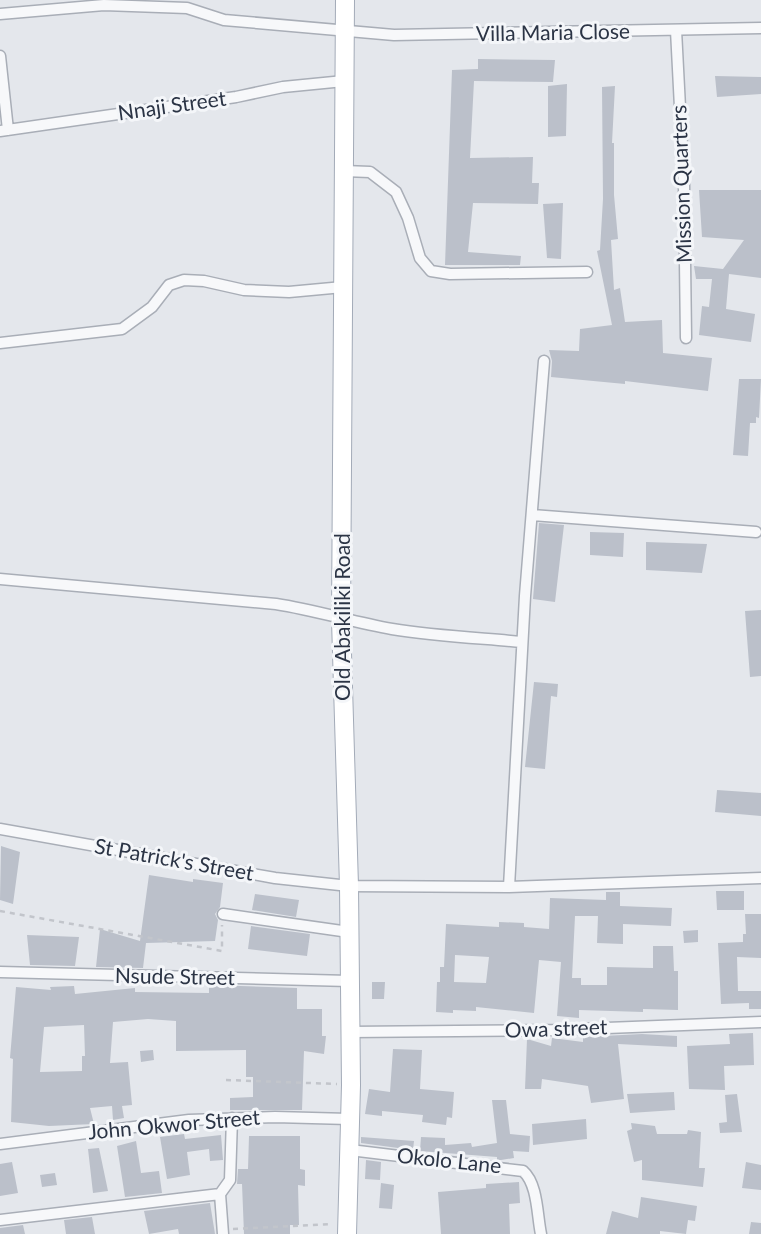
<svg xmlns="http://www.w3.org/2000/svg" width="761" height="1234" viewBox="0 0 761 1234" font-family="Lato,sans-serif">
<rect width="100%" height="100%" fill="#e4e7ec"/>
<path fill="#bbc0ca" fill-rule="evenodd" d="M478,59L555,60L553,82L474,81L470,158L533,157L532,183H539L538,204L473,203L468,252L521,256L520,265H445L452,70L478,69Z
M715,76L761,77V94L717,97Z
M567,84L566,136L548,137V86Z
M615,86L612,143H614V195L618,239L611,240L614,290L620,288L625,322L662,320L663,353L712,358L708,391L625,381V384L551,377L552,361L549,350L579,351L580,329L612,325L597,251L600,250L603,199L602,87Z
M699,190H761V278L729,274L726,309L755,314L751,342L699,335L702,306L709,307L712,279H696L694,266L723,269L744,240L702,237Z
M563,203L561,259L547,258L543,204Z
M739,379H761L759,418L756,417V423H750L748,456L733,455Z
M539,523L564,525L555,602L533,599Z
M590,532L624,533L623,557L590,555Z
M646,542L707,544L702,573L646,570Z
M761,610V676L750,677L745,611Z
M534,682L558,684L557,697L551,696L545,769L525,767Z
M717,790L761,793V816L715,812Z
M1,846L20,852L13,904L0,900Z
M149,875L193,882V879L223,883L220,907L215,914L218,920L215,941L146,943L143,968L96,967L100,929L140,941Z
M716,891H744V910H717Z
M606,892H620V906L672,908L671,926L623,924V944L597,943L598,916H575L572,978H581V985H607V967L653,968V946H673L674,971H678V1010L643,1009V1012L579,1010V1018L557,1016L561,962L539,960L534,1013L476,1007V1011L453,1010V1013L436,1012L437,982H440V967H444L446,924L499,927V922L524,923V927L549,929L550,898L606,900ZM455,955L489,957L486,983L454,982Z
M255,894L299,900L296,917L252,910Z
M745,914H761V958L737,957L738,991H761V1009H749V1003L721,1004L718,943L743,942V934H746Z
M251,926L310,934L307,956L248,949Z
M698,930V942L684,943L683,931Z
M27,935L79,937L75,966L30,965Z
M372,982H385L384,999H372Z
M209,985L297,988V1009H322V1036H326L324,1054L304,1051L302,1110H230V1098L253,1097V1077H246V1050L176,1051V1021L148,1019L113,1022L110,1063L128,1062L132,1105L122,1106L124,1118L113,1120L112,1106L90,1108L94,1124L49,1126L11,1122L13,1059L10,1058L16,987L51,990L50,987L74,986L75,994L135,988V992L209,993ZM84,1025L85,1056H82V1071L40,1072L44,1027Z
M753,1033L754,1065L724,1066L725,1090L689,1089L687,1046L730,1044L729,1034Z
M642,1034L677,1036V1047L618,1044L624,1099L591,1103L588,1086L542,1079L541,1089H525L527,1039L551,1046L552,1038L583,1042V1037Z
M393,1049L422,1050L420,1089L454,1092L452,1118L447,1117L446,1125L422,1122L423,1115L382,1111V1116L365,1114L369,1089L390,1092Z
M153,1050L154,1060L141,1062L140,1051Z
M674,1092L675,1110L630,1113L627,1094Z
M737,1094L742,1132L720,1133L719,1123L727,1122L725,1095Z
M492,1100H506L510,1134L530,1136L529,1152L513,1151L514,1158L501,1160H497V1157L420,1151L421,1137L445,1138V1145L471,1143L472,1147L497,1143Z
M586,1119L587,1139L533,1145L532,1124Z
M631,1123L655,1126L657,1134H687L688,1130L701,1132L699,1168H705L703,1187L642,1180V1160L634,1162L627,1131L632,1129Z
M184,1134L185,1139L221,1135L223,1160L210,1161L209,1149L187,1152L190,1175L167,1179L160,1137Z
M249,1136H300V1169L305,1170V1186L298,1185L299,1225H290V1234H244L242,1184H237L238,1169H248Z
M361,1137L414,1141L413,1150L361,1143Z
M136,1141L141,1173L159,1171L162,1193L125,1197L117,1146Z
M99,1148L108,1191L93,1193L88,1149Z
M366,1160L381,1162L380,1180L365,1179Z
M12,1162L18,1193L0,1196V1164Z
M746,1162L761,1165V1190L742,1188Z
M55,1173L57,1185L42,1187L40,1175Z
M519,1182L520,1203L509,1204L510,1234H441L438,1192L486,1188V1184Z
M381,1183L394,1185L392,1209L379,1208Z
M641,1197L697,1206L695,1221L688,1220L686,1234L660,1231V1234H606L612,1211L638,1218Z
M210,1203L215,1234H179L178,1229L149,1234L144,1211Z
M92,1217L95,1234H66L64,1220Z
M751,1222L761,1223V1234H749Z
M23,1225L25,1234H0V1228Z"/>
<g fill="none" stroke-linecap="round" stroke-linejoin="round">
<defs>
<path id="minor" d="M0,14L104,5L187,8L224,20L394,35L761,28
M676,30L684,185L686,338
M0,56L8,130
M0,131L236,97L283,87L344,81
M344,171L370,172L396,192L408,218L420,258L431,271L450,274L587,272
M0,343L122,329L152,307L169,285L184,280L204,281L244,290L289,292L343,287
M532,515L756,532
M0,579L276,604C315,610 353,622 392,629C435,636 479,638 522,642
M0,829L275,878L349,886L509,887L761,878
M509,887L525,596L544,361
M223,914L349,932
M0,972L349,981
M350,1032L555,1030L761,1022
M0,1144L189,1120L275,1117L349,1119
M350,1150L523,1171C538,1184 537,1216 541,1234
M0,1220L220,1194
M223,1234L220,1194L230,1180L232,1118"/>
<path id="primary" d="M345,0L341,620L349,886L351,1085L347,1234"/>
</defs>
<use href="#minor" stroke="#a9aeb7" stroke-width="13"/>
<use href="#primary" stroke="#a3abb8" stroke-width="20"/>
<path stroke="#c2c5cb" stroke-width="2.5" stroke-dasharray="5 5" stroke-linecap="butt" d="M0,911L222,951V925
M226,1080L337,1084
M233,1229L331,1224"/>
<use href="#minor" stroke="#f7f8fa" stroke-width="10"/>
<use href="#primary" stroke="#fff" stroke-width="18"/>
</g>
<g text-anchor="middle" stroke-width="6" stroke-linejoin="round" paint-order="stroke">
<g font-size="21" fill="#2b3445" stroke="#f4f6f9">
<text transform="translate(553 33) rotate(-1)" y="7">Villa Maria Close</text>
<text transform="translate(172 106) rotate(-8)" y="7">Nnaji Street</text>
<text transform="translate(682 184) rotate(-92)" y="7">Mission Quarters</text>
<text transform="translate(343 617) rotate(-90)" y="7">Old Abakiliki Road</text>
<text transform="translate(174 860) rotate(10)" y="7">St Patrick's Street</text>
<text transform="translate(175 977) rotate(1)" y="7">Nsude Street</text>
<text transform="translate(556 1029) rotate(-2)" y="7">Owa street</text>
<text transform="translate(174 1125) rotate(-5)" y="7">John Okwor Street</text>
<text transform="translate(449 1161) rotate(6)" y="7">Okolo Lane</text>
</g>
</g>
</svg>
